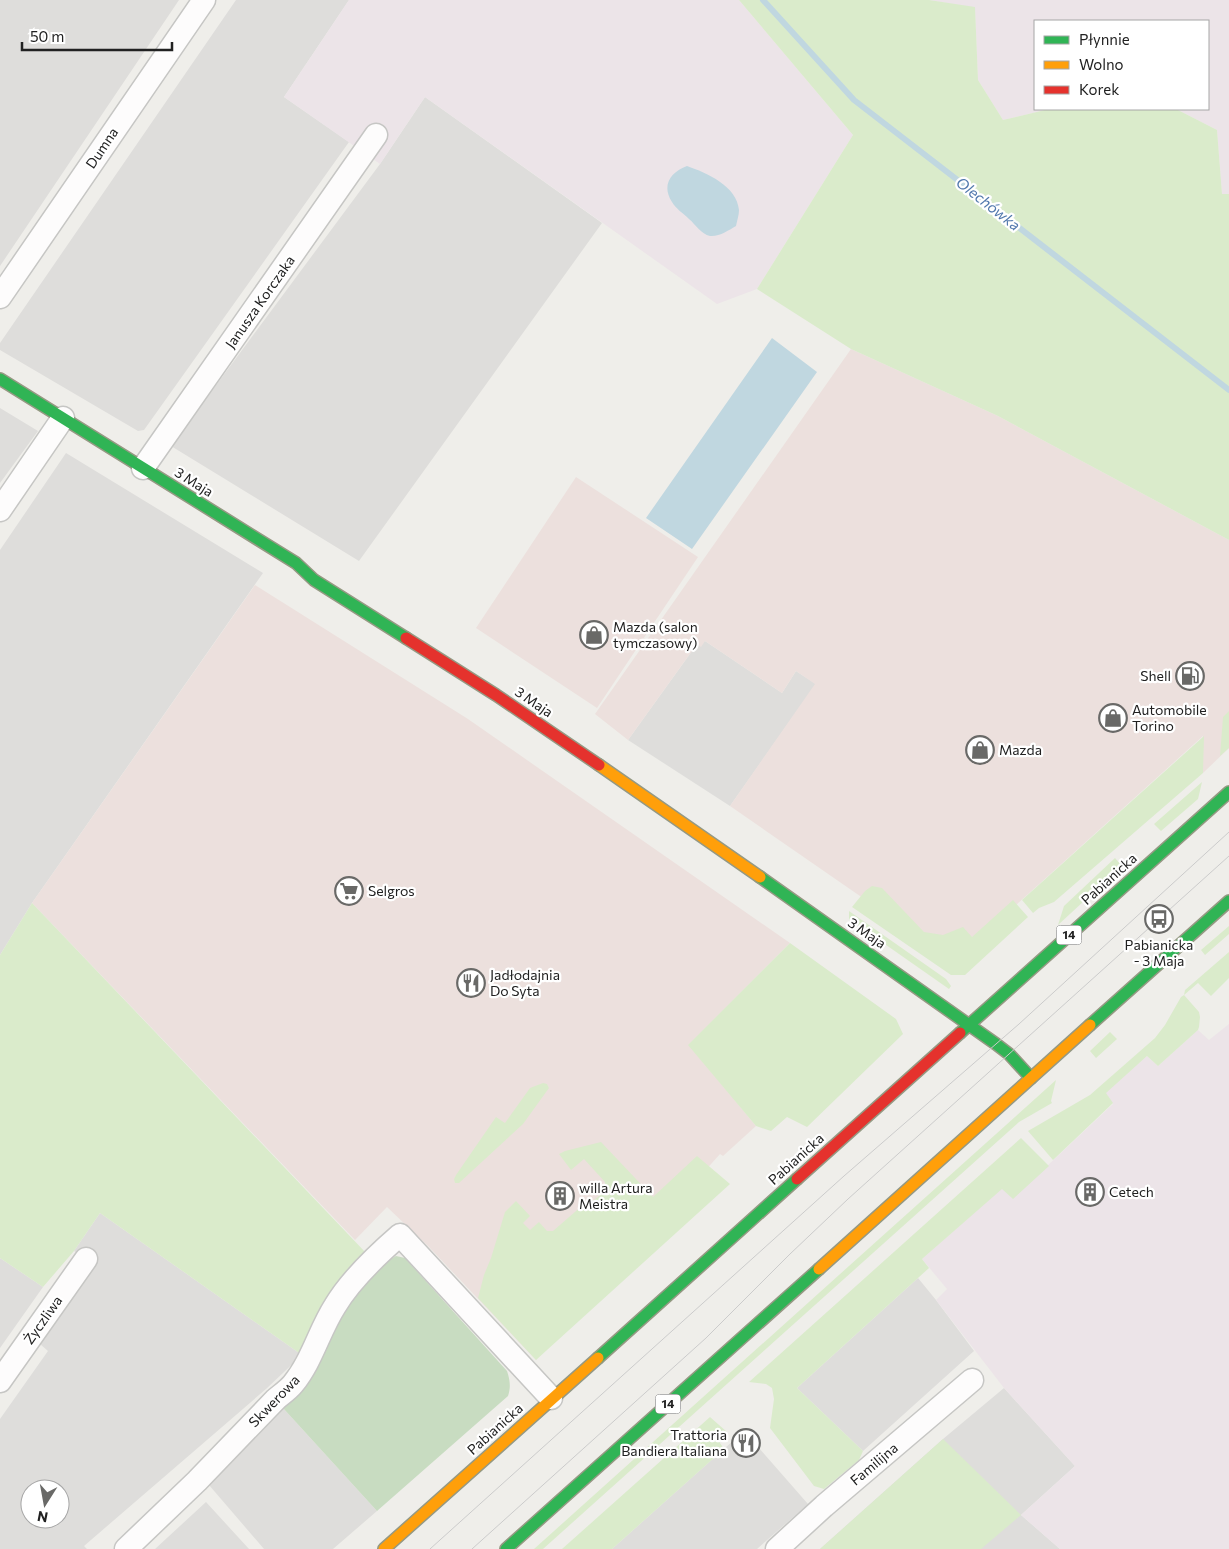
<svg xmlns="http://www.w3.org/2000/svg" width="1229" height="1549" viewBox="0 0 1229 1549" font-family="Commissioner,sans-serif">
<rect width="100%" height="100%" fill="#efeeea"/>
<path fill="#dedddb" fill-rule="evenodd" d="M0,0H179L0,266Z
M236,0H349L284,97L349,142L144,430L138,431L0,350V343Z
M425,97L602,223L359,561L171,446L380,164Z
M0,408L38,431L0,483Z
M66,453L263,573L32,903L0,955V550Z
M705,641L782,693L796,671L816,684L730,806L628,740L697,644Z
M100,1213L302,1355L266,1389L84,1546L87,1549H0V1419L48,1351L40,1344L93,1263L74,1251ZM30,1489H60V1519H30Z
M0,1258L43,1287L0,1348Z
M918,1278L936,1300L974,1351L863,1451L797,1388Z
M1004,1388L1075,1466L1021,1515L1060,1549H820L943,1439Z
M283,1408L377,1511L333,1549H264L209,1485Z
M744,1431L808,1504L757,1549H612Z
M206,1502L249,1549H155Z"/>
<path fill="#ece0dd" d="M851,349L998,416L1229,540V748L1203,773V736L954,961L730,806L815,684L796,671L782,693L705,641L701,647L697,644L628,740L595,714Z
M576,477L698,557L597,708L476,628Z
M255,585L468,719L790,943L689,1045L756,1126L723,1156L720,1154L536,1360L429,1247L387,1207L355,1240L32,903Z"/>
<path fill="#ece4e8" d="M349,0H739L853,135L757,289L717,304L425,97L380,164L284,97Z
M929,0H1229V194H1222L1217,130L1176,109H1208V21H1035V109H1049L1003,120L978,80L975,8Z
M1229,1024V1549H1060L1021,1515L1075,1466L1004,1388L936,1300L947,1289L922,1259L1002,1188L1013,1198L1113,1104L1105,1093L1147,1056L1158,1066L1198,1030L1209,1040Z"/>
<path fill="#daebcb" d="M739,0H929L975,7L978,80L1003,120L1049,109H1176L1217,130L1222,194H1229V540L998,416L851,349L757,289L853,135Z
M1229,711V748L1220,756L1223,717Z
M1204,736L1203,773L1054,902L1039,908L1033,913L1022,900Z
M1202,782L1198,799L1161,831L1154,824Z
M1115,858L1122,866L1058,925L1064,906Z
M872,886L882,888L924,932L943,935L963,927L972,937L1013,900L1028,917L965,975H951L852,907L865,891Z
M32,903L367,1254L302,1355L100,1213L74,1251L43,1287L0,1258V955Z
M849,911L946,979L951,986L949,989L849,919Z
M1229,926V934L1205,955L1201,950Z
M790,943L896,1019L903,1034L807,1127L787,1117L771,1131L756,1126L688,1045Z
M1229,952V978L1211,996L1198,983L1184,995L1199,1012L1200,1017L1199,1027L1198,1030L1158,1066L1147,1056L1106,1093L1113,1103L1053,1160L1028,1131L1090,1095L1155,1038L1165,1025L1181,997L1184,995L1185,990Z
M1110,1032L1117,1039L1096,1058L1090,1051Z
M1056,1080L1051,1101L1052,1103L1019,1122L543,1549H534Z
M543,1083L547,1084L549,1088L523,1124L459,1183H455L454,1179L456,1175L496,1117L505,1123L530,1088Z
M1021,1138L1049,1166L1013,1199L1002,1189L922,1259L929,1268L797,1388L863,1451L859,1460L824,1489L814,1486L770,1428L774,1399L772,1388L766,1384L749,1382Z
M601,1142L653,1197L697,1156L730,1184L536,1360L478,1298L484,1275L491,1258L505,1212L516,1201L530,1216L523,1223L530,1230L539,1222L547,1231H553L591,1198L593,1201L605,1191V1182L584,1159L571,1170L559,1154L565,1151Z
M710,1417L727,1432L718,1440L724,1449L612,1549H562Z
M943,1439L1021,1515L981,1549H820Z"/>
<path fill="#c8dcc1" d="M396,1256L405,1258L507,1371C510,1380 511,1387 508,1396L377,1511L283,1408L306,1382L342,1309L386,1262Z"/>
<path fill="#c0d7e0" d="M687,166C707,173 737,186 739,210C739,215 737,221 736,226C729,230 719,237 710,236C701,234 696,225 689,219C683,213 676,209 672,202C661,185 671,172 687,166Z
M772,338L817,372L692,549L646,518Z"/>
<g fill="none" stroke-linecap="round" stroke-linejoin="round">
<path stroke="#c0d7e0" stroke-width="6" d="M763,0L854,100L1229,390"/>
<defs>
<path id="street" d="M0,297L204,0
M143,468L376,135
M0,510L63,418
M0,1381L86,1259
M126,1549L197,1481L276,1399C282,1394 288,1390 293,1384C312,1361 319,1331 335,1306C350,1281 378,1254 400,1235L551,1398
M777,1549L824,1506L972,1380"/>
<path id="fast" d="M0,379L296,563L314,580L406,638
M760,877L996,1044L1009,1054L1031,1078
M1090,1025L1229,901
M960,1033L1229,792
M598,1358L797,1179
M506,1549L819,1269"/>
<path id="slow" d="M599,765L760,877
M819,1269L1090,1025
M384,1549L598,1358"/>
<path id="jam" d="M406,638L496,695L599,765
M797,1179L960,1033"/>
</defs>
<use href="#street" stroke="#c6c6c4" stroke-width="25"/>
<use href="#fast" stroke="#959983" stroke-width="14"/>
<use href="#slow" stroke="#959983" stroke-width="14"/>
<use href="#jam" stroke="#959983" stroke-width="14"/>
<use href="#street" stroke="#fdfcfc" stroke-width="22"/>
<use href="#fast" stroke="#30b455" stroke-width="11"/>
<use href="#slow" stroke="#ff9f0a" stroke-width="11"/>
<use href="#jam" stroke="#e5322d" stroke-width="11"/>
<path stroke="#cbcbcb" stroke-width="1" d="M430,1549L844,1176L1019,1024L1229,832
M472,1549L706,1338L790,1254L848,1199L1229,856"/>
</g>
<defs>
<symbol id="shop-ring" viewBox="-11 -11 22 22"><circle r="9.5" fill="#fff" stroke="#696967" stroke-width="1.5"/><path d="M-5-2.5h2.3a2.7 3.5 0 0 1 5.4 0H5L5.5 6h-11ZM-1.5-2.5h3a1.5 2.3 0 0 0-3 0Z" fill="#696967"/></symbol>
<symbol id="fuel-ring" viewBox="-11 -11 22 22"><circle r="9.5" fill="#fff" stroke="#696967" stroke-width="1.5"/><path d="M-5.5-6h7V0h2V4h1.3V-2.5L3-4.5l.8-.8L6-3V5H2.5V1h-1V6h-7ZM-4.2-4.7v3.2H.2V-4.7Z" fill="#696967"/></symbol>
<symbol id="supermarket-ring" viewBox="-11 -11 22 22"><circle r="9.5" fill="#fff" stroke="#696967" stroke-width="1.5"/><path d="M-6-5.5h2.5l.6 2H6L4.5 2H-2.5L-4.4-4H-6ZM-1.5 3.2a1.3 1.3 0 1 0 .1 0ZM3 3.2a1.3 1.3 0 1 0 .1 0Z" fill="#696967"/></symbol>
<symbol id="bus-ring" viewBox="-11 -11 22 22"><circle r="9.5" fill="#fff" stroke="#696967" stroke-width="1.5"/><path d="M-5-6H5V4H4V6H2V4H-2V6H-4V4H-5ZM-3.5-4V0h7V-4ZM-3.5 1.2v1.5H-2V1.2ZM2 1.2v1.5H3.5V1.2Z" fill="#696967"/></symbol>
<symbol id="restaurant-ring" viewBox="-11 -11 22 22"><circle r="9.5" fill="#fff" stroke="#696967" stroke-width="1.5"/><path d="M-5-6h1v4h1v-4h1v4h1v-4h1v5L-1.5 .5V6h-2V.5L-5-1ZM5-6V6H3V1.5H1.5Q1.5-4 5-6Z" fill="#696967"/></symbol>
<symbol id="building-ring" viewBox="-11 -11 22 22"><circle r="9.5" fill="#fff" stroke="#696967" stroke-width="1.5"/><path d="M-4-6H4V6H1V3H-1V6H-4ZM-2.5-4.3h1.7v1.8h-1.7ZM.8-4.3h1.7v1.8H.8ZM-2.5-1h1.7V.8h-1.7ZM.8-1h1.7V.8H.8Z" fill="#696967"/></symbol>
</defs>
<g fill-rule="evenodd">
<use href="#shop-ring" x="578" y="619" width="32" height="32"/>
<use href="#fuel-ring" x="1174" y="660" width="32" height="32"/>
<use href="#shop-ring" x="1097" y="702" width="32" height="32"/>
<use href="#shop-ring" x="964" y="734" width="32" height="32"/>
<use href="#supermarket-ring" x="333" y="875" width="32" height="32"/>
<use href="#bus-ring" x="1143" y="903" width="32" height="32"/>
<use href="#restaurant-ring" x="455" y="967" width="32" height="32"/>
<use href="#building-ring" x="1074" y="1176" width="32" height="32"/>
<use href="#building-ring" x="544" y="1180" width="32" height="32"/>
<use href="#restaurant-ring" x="730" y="1427" width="32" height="32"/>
</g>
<g text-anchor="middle" stroke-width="4.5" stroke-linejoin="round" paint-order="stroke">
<g fill="#fff" stroke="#646464" stroke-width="1">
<rect x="1056.5" y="925.5" width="25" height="19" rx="4"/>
<rect x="655.5" y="1394.5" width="25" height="19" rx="4"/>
</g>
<g font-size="12" font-weight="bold" fill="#212121">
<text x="1069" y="939">14</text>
<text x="668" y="1408">14</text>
</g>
<g font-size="14" fill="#212121" stroke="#fff">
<text transform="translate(102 148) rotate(-56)" y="5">Dumna</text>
<text transform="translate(260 302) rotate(-55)" y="5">Janusza Korczaka</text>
<text transform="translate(194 482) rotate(32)" y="5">3 Maja</text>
<text transform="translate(534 702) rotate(34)" y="5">3 Maja</text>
<text transform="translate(1109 879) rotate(-42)" y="5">Pabianicka</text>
<text transform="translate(867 933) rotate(35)" y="5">3 Maja</text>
<text transform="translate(796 1159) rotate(-42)" y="5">Pabianicka</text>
<text transform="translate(43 1320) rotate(-55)" y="5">Życzliwa</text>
<text transform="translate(274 1401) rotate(-46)" y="5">Skwerowa</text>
<text transform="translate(495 1429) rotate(-42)" y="5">Pabianicka</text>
<text transform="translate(874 1464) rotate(-40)" y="5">Familijna</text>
</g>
<g font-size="14" fill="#212121" stroke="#fff" text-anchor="start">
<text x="613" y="632">Mazda (salon<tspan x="613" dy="16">tymczasowy)</tspan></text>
<text x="1171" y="681" text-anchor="end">Shell</text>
<text x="1132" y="715">Automobile<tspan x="1132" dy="16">Torino</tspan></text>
<text x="999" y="755">Mazda</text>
<text x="368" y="896">Selgros</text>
<text x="1159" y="950" text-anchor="middle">Pabianicka<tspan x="1159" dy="16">- 3 Maja</tspan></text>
<text x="490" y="980">Jadłodajnia<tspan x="490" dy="16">Do Syta</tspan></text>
<text x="579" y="1193">willa Artura<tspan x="579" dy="16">Meistra</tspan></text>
<text x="1109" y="1197">Cetech</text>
<text x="727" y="1440" text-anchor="end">Trattoria<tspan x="727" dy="16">Bandiera Italiana</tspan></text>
</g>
<g font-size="15" font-style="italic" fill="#5178ad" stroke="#fff">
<text transform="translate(988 204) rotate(38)" y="5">Olechówka</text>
</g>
</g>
<rect x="1034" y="20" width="175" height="90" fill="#ffffff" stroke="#a6a6a6"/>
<rect x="1044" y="36" width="25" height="8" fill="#30b455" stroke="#a6a6a6"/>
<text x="1079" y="45" font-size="15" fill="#212121">Płynnie</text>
<rect x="1044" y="61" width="25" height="8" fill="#ff9f0a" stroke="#a6a6a6"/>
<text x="1079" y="70" font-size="15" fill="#212121">Wolno</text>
<rect x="1044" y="86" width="25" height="8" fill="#e5322d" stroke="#a6a6a6"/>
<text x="1079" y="95" font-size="15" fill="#212121">Korek</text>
<g transform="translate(45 1504) rotate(191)"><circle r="24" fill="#ffffff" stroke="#a6a6a6"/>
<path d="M0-4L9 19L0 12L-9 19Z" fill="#696967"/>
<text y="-8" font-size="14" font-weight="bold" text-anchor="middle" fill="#212121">N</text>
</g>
<path d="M22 42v8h150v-8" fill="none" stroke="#212121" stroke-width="2.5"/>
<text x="30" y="42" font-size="15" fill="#212121" stroke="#ffffff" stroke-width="4" paint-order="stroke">50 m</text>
</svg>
